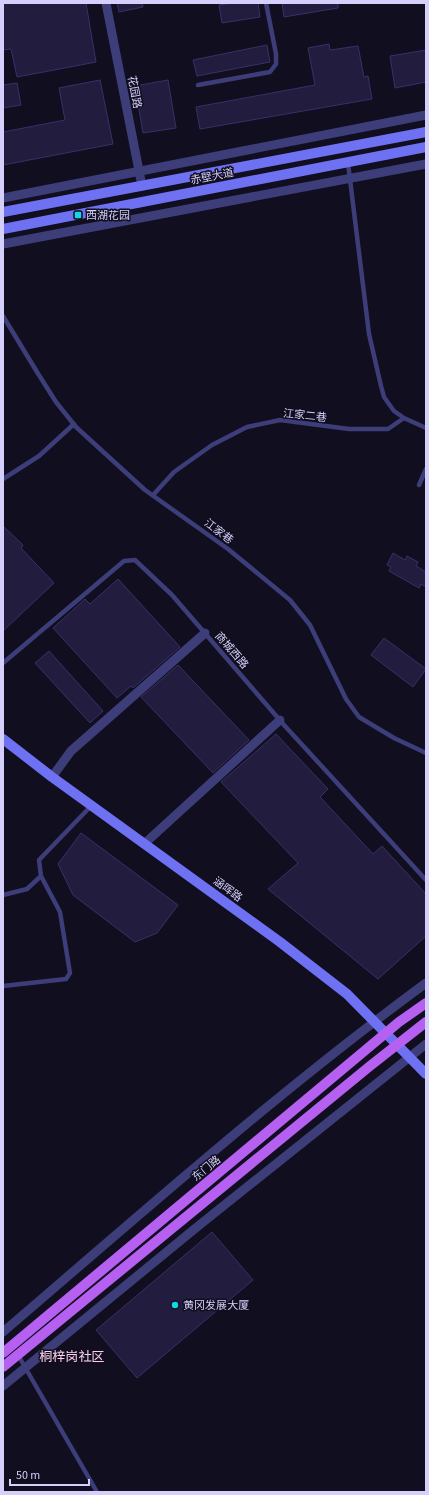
<svg xmlns="http://www.w3.org/2000/svg" width="429" height="1495" viewBox="0 0 429 1495" font-family="'Source Sans 3','Noto Sans SC',sans-serif">
<rect width="100%" height="100%" fill="#110e1f"/>
<path fill="#221c3f" stroke="#393069" d="M3,3H86L96,62L17,77L11,49L3,50Z
M117,3H142L143,7L119,12Z
M233,3H258L260,17L222,23L219,5Z
M282,3H338V8L284,17Z
M329,44L330,50L358,46L364,77L368,76L372,99L200,129L196,107L315,85L308,48Z
M267,45L270,62L197,76L193,60Z
M426,50V82L395,88L390,56Z
M100,80L113,144L3,165V132L65,120L59,88Z
M168,80L176,128L143,133L135,86Z
M17,83L21,105L3,108V85Z
M3,526L23,545L21,548L54,583L3,631Z
M393,553L405,560L407,556L418,562L416,566L426,572V587L421,584L419,588L389,571L391,567L387,565Z
M118,579L180,647L133,688L131,686L117,698L53,628L85,599L90,604Z
M384,638L426,669L413,687L371,655Z
M49,651L103,711L90,723L35,663Z
M178,665L249,740L213,773L141,697Z
M276,734L328,789L320,797L373,854L382,846L426,894V936L378,979L268,889L298,863L221,782Z
M81,833L178,905L157,933L135,942L73,895L58,864Z
M212,1232L253,1280L137,1378L96,1330Z"/>
<g fill="none" stroke-linecap="round" stroke-linejoin="round">
<path stroke="#3d3d7a" stroke-width="4.5" d="M198,85L270,72L276,64V54L266,3
M348,163L369,334L381,386L384,397L394,411L404,418
M3,316L37,372L56,402L76,427L145,490L228,549L290,600L310,625L346,699L359,717L394,738L426,753
M3,479L39,456L74,424
M419,485L426,469
M153,495L174,472L212,445L247,427L280,420L349,429H388L404,418L426,428
M3,663L124,561L135,560L172,595L284,725L426,880
M3,895L27,889L41,876
M3,986L66,979L70,973L60,912L41,876L39,860L91,806
M18,1355L97,1492"/>
<path stroke="#3d3d7a" stroke-width="9" d="M106,3L142,186
M3,198L426,115
M3,244L426,164
M52,777L71,751L205,633
M144,844L280,720
M3,1332C142,1213 279,1091 426,983
M3,1386L197,1227L426,1044"/>
<path stroke="#6f71f3" stroke-width="10" d="M3,212L426,132
M3,229L426,147
M3,739L52,777L280,942L347,994L426,1074"/>
<path stroke="#b660f2" stroke-width="10" d="M3,1353L399,1022L426,1003
M3,1367L370,1066L426,1022"/>
</g>
<g fill="#12d8e5" stroke="#110e1f" stroke-width="1.5">
<rect x="74" y="211" width="8" height="8" rx="2"/>
<circle cx="175" cy="1305" r="4"/>
</g>
<g text-anchor="middle" stroke-width="3" stroke-linejoin="round" paint-order="stroke">
<g font-size="11" fill="#d4d0fb" stroke="#110e1f">
<text transform="translate(135 92) rotate(79)" y="4">花园路</text>
<text transform="translate(212 176) rotate(-11)" y="4">赤壁大道</text>
<text transform="translate(305 415) rotate(6)" y="4">江家二巷</text>
<text transform="translate(219 531) rotate(37)" y="4">江家巷</text>
<text transform="translate(232 650) rotate(49)" y="4">商城西路</text>
<text transform="translate(228 889) rotate(36)" y="4">涵晖路</text>
<text transform="translate(206 1168) rotate(-39)" y="4">东门路</text>
</g>
<g font-size="11" fill="#d4d0fb" stroke="#110e1f" text-anchor="start">
<text x="86" y="219">西湖花园</text>
<text x="183" y="1309">黄冈发展大厦</text>
</g>
<g font-size="13" fill="#fbd2ee" stroke="#110e1f">
<text x="72" y="1361">桐梓岗社区</text>
</g>
</g>
<rect width="429" height="1495" fill="none" stroke="#d4d0fb" stroke-width="8"/>
<path d="M10 1479v6h79v-6" fill="none" stroke="#d4d0fb" stroke-width="2"/>
<text x="16" y="1479" font-size="12" fill="#d4d0fb" stroke="#110e1f" stroke-width="3" paint-order="stroke">50 m</text>
</svg>
